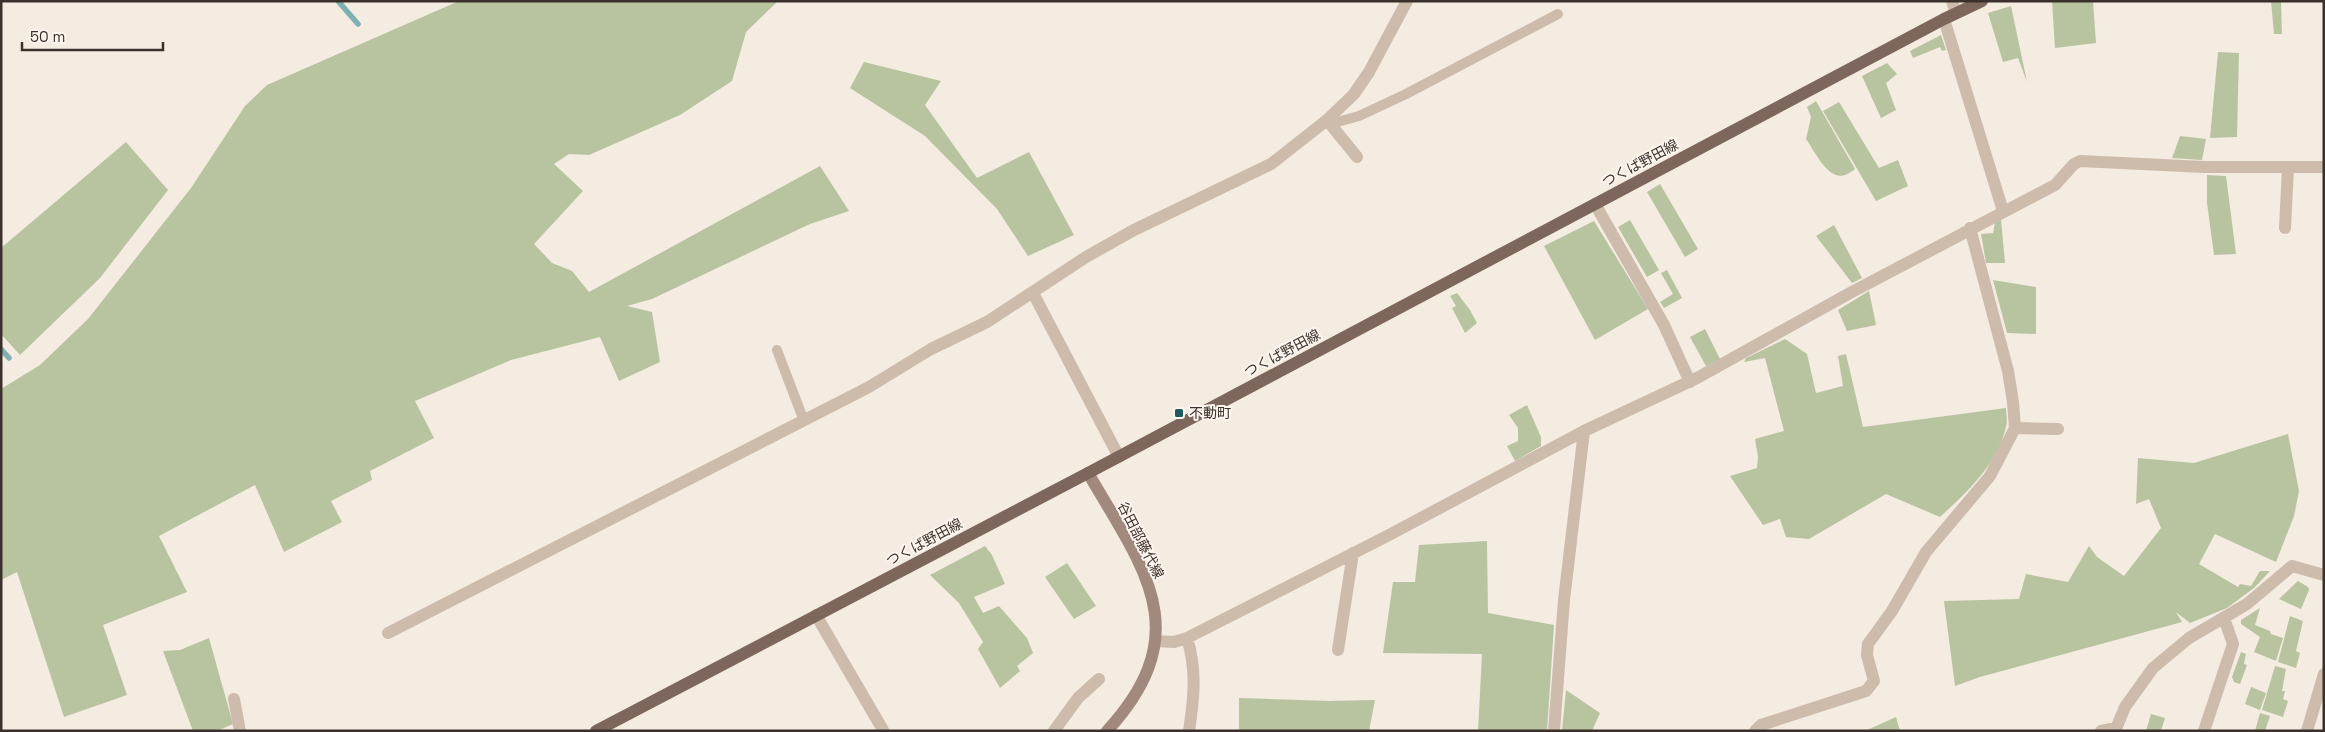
<svg xmlns="http://www.w3.org/2000/svg" width="2325" height="732" viewBox="0 0 2325 732" font-family="'Space Grotesk','Noto Sans JP',sans-serif">
<rect width="100%" height="100%" fill="#f4ebe1"/>
<path fill="#b8c4a0" d="M459,1H778L746,32L732,81L680,115L589,155L569,154L554,164L583,191L534,244L552,263L572,271L589,292L820,166L849,211L810,224L652,299L627,306L652,312L660,362L619,381L600,337L511,360L415,401L434,438L370,471L372,480L331,501L342,522L284,552L255,485L159,536L187,592L103,625L127,695L64,717L17,572L1,580V389L40,365L88,319L191,188L245,106L267,85Z
M2052,1H2093L2096,43L2055,48Z
M2271,1H2281L2282,34H2274Z
M2011,6L2027,82L2018,58L2003,62L1988,13Z
M1941,35L1946,50L1942,51L1940,47L1913,58L1910,51Z
M2218,52L2239,53L2237,137L2210,138Z
M864,62L941,81L925,105L977,178L1029,152L1074,235L1028,256L997,209L925,136L850,88Z
M1887,63L1897,74L1886,83L1896,110L1881,118L1862,76Z
M1816,101L1855,169C1852,171 1848,174 1845,175C1828,181 1814,150 1806,139L1811,117L1807,107Z
M1839,102L1879,168L1898,160L1908,186L1876,201L1823,111Z
M2180,136L2206,139L2202,160L2172,158Z
M126,142L168,190L100,278L20,355L1,334V248Z
M2207,175L2226,176L2236,254L2214,255L2207,203Z
M1660,184L1698,249L1685,257L1647,192Z
M1630,220L1659,270L1647,277L1618,227Z
M2001,220L2005,263H1986L1981,234L1993,233L1995,223Z
M1594,221L1648,309L1595,340L1544,246Z
M1834,225L1862,278L1852,283L1816,236Z
M1667,270L1682,298L1664,308L1660,302L1673,294L1661,273Z
M1993,280L2036,287V334L2007,333Z
M1869,291L1876,325L1847,331L1838,310Z
M1457,293L1470,310L1477,323L1465,333L1452,308L1456,306L1450,296Z
M1705,329L1720,359L1706,366L1690,337Z
M1785,339L1807,354L1816,393L1843,386L1838,356L1846,354L1863,427L2006,408C2006,414 2008,421 2006,427C1997,465 1967,492 1940,517L1886,494L1809,539L1786,537L1780,519L1763,525L1730,476L1757,468L1758,457L1755,439L1784,431L1765,358L1744,362L1746,358Z
M1527,405L1541,437V446L1515,461L1507,446L1518,441V428L1509,415Z
M2288,434L2299,491L2294,516L2276,562L2215,534L2199,564L2238,587L2240,584L2251,586L2260,571H2270L2254,588L2227,608L2190,623L2176,612L2182,622L1980,677L1955,686L1944,601L2019,599L2026,574L2068,582L2089,546L2097,557L2124,576L2161,528L2149,499L2136,504L2138,458L2194,463Z
M1487,541L1488,613L1554,625L1547,731H1478L1482,654L1383,653L1393,582H1415L1419,545Z
M985,546L992,555L1005,584L974,597L983,613L999,606L1027,638L1033,653L1017,666L1020,671L1000,688L978,649L983,642L959,603L930,575Z
M1067,563L1096,606L1074,619L1045,577Z
M2298,581L2308,587L2309,590L2301,609L2279,599Z
M2260,608L2255,625L2270,631L2271,634L2283,638L2276,661L2254,652L2260,637L2241,624V620Z
M2290,616L2303,621L2296,651L2300,653L2296,668L2278,662Z
M209,638L233,724L217,731H193L163,651L180,650Z
M2241,652L2246,654L2244,664L2247,665L2240,684L2234,682L2232,677Z
M2275,666L2286,669L2282,691H2285L2283,699L2288,701L2283,717L2262,710Z
M2251,687L2266,693L2260,710L2245,704Z
M1566,690L1600,713L1592,731H1562Z
M1239,698L1329,701L1375,700L1369,731H1239Z
M2260,713L2270,716L2265,731H2255Z
M2151,714L2165,718L2161,731H2146Z
M1896,717L1900,731H1865Z"/>
<g fill="none" stroke-linecap="round" stroke-linejoin="round">
<path stroke="#7fb0b2" stroke-width="5.5" d="M338,1L358,24
M1,349L9,358"/>
<path stroke="#cdbbac" stroke-width="10" d="M1330,124L1359,116L1406,94L1558,14
M777,350L804,421"/>
<path stroke="#cdbbac" stroke-width="12" d="M1952,1L1956,13
M1944,19L2003,211
M1327,120L1357,157
M1595,204L1664,325L1690,382
M2285,228L2288,168
M1033,293L1119,457
M2015,428L2058,429
M816,615L883,730
M388,633L869,387L931,349L987,322L1086,257L1134,230L1271,164L1327,120L1354,94L1369,72L1407,1
M1187,638C1197,670 1194,698 1189,731
M1155,641L1174,642L1187,638L1391,534L1584,431L1697,378L1850,293L2055,185L2074,164L2080,161L2204,167H2324
M1338,650L1353,553
M234,699L240,731
M1054,731L1078,698L1099,679
M1554,731L1564,600L1584,431
M1755,731L1761,725L1866,691L1874,681L1867,655L1868,644L1892,611L1926,552L1990,476L2015,428L2013,402L2008,371L1970,228
M2101,731L2116,728
M2115,731L2125,707L2153,668L2189,638L2247,604L2292,566L2324,575
M2204,731L2233,644L2224,618
M2307,731L2324,674"/>
<path stroke="#a18a7d" stroke-width="12" d="M1088,473C1144,569 1198,632 1107,731"/>
<path stroke="#7d675c" stroke-width="12" d="M596,731L1088,473L1944,19L1982,1"/>
</g>
<rect fill="#1f5a5e" stroke="#fbf5ee" stroke-width="2" x="1174" y="408" width="10" height="10" rx="2.5"/>
<g text-anchor="middle" stroke-width="4" stroke-linejoin="round" paint-order="stroke">
<g font-size="14" fill="#3b302b" stroke="#fbf5ee">
<text transform="translate(1640 163) rotate(-28)" y="5">つくば野田線</text>
<text transform="translate(1282 353) rotate(-28)" y="5">つくば野田線</text>
<text transform="translate(1141 540) rotate(63)" y="5">谷田部藤代線</text>
<text transform="translate(924 542) rotate(-28)" y="5">つくば野田線</text>
</g>
<g font-size="14" fill="#3b302b" stroke="#fbf5ee" text-anchor="start">
<text x="1189" y="418">不動町</text>
</g>
</g>
<rect width="2325" height="732" fill="none" stroke="#3b302b" stroke-width="5"/>
<path d="M22 42v8h141v-8" fill="none" stroke="#3b302b" stroke-width="2.5"/>
<text x="30" y="42" font-size="15" fill="#3b302b" stroke="#fbf5ee" stroke-width="4" paint-order="stroke">50 m</text>
</svg>
